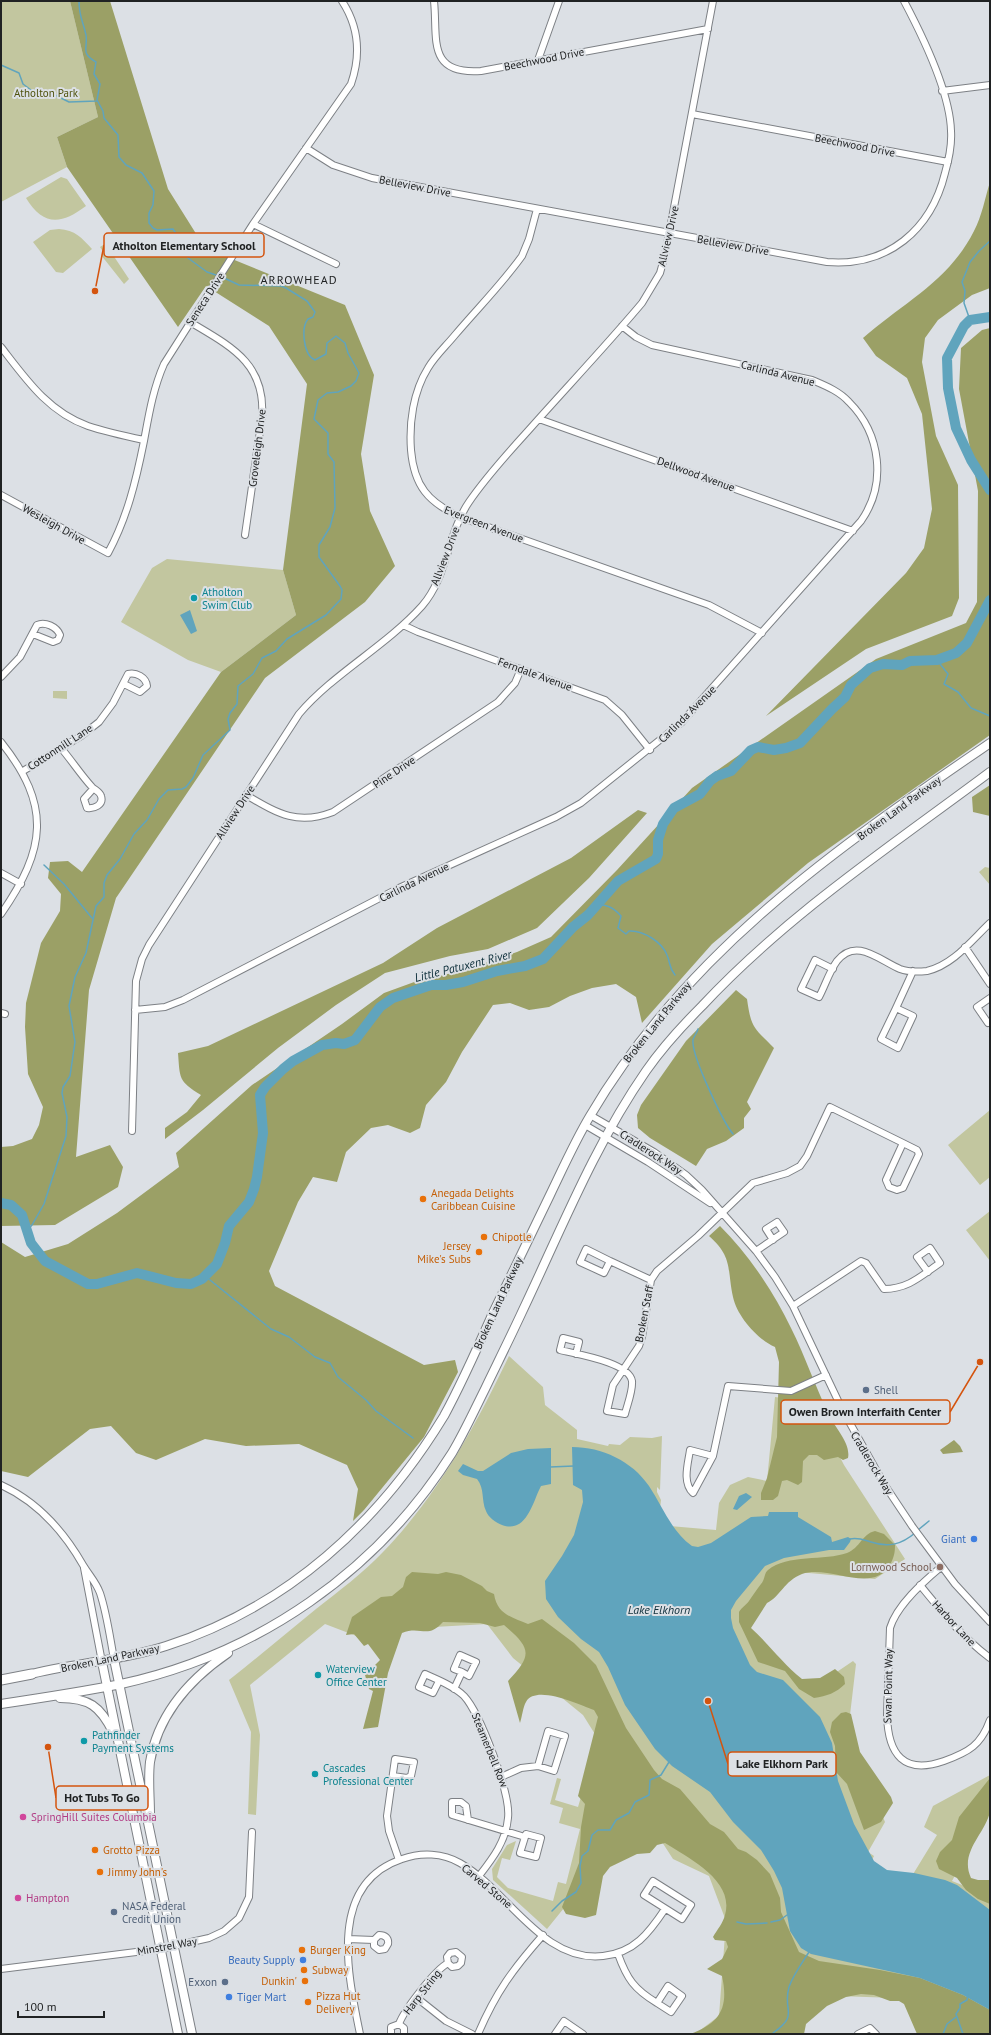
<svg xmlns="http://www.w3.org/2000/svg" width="991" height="2035" viewBox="0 0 991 2035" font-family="'PT Sans',sans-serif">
<rect width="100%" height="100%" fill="#dce0e5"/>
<path fill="#c2c69f" d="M1,1H70L98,117L57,137L67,167L1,202Z
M61,177L67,179L86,206C61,225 43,226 26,198Z
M59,229C75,230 82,238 92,249L63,273L56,272L33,242L50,230Z
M108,242L107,246L129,279L124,284L101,255L104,253L100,247Z
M167,559L283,570L296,615L221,672L188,660L121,622L152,568Z
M53,691H67V699L53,698Z
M985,867L990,868V885L979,872Z
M990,1110V1177L980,1185L948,1145Z
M990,1211V1261L966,1230Z
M509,1356L543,1387L545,1405L577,1430V1439L608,1446L609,1444L620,1445L630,1437L652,1438L662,1436L660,1490L657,1487V1492L661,1500L658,1525L716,1530L719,1503L730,1485L748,1477L767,1481L775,1397L782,1398L806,1391L844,1465L905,1559L875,1579L787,1571L747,1628L806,1686L822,1682L853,1661L856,1664L848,1732L885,1822L868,1852L874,1856L871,1862L907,1884L937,1835L924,1827L933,1806L990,1775V1811L952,1881L990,1896V2034L912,2007L895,1998L838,1996L695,2034L719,2016L726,1921L709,1876L673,1859L662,1842L611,1860L568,1903L547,1929L493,1880L492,1869L507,1845L516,1841L510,1860L502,1858L497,1877L508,1888L553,1901L558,1882L566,1884L580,1829L559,1823L563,1808L550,1804L557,1778L561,1779L555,1800L578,1807L598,1739L583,1715L513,1658L487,1624L399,1629L393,1650L325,1624L250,1685L260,1735L256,1815L248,1814L251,1732L229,1680C258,1657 287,1633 316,1609C339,1591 363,1573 383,1552C438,1495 475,1427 509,1356Z"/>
<path fill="#9ba066" d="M70,1H110L168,189L205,248L345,305L374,375L361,454L370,511L395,566L365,602L265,678L116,898L89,990L76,1157L110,1145L123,1167L118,1187L55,1225L1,1226V1147L13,1146L32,1139L39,1125L43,1107L28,1074L25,1027L26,1003L41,943L60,911L61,894L48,878L50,862L68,861L82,872L221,672L296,615L283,570L307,384L269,326L206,286L178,327L67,167L57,137L98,117Z
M990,182V288L972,295L938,320L925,338L922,362L936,436L958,485L959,598L952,616L866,649L766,716L906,573L924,548L932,509L922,414L907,378L876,356L863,338C903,303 949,281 974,231C982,216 985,198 990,182Z
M990,328V735L808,863L712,944L642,1023L636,997L616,984L592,988L570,996L549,1007L529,1010L510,1003L493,1005L462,1052L446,1082L426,1105L420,1128L410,1133L388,1125L371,1128L346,1152L337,1182L313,1177L298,1202L269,1271L275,1286L424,1365L455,1360L458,1372L424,1437L364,1510L353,1521L358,1489L347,1465L299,1444L246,1446L205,1439L156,1460L136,1453L111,1426L90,1429L28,1477L1,1471V1242L25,1257L68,1244L117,1213L179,1167L176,1153L252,1085L342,1024L384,993L417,981L465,970L517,952L551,937L617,870L692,788L876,659L966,623L977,602L978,491L959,389L961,348L982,330Z
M990,785V816L973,812L972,797Z
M638,810L647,813L589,878L537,928L488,949L450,956L385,973L336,1005L278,1048L203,1110L165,1139V1128L187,1112L201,1095C178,1081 180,1078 178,1053L208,1046L383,963L437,928L571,858Z
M736,990L747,999C751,1028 754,1028 774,1048L747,1102L751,1109L744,1118V1128L726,1141L707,1149L696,1166L650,1138L638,1128L637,1115L641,1105L686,1041Z
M720,1226C749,1255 773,1291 791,1328C805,1356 815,1386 829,1415C835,1428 851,1443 848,1458L843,1460L838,1457L824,1460L817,1455H809L803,1461L802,1482L798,1485L787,1480L782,1481L778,1496L773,1500H761V1493L767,1478L777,1437L779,1362L775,1347C757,1339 737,1316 733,1297C727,1269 733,1257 709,1236Z
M954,1440L960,1446L963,1452L943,1454L940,1450Z
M875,1531L884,1534L895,1545C895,1553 894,1557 890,1565C872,1595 829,1564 802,1574C784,1581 780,1597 767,1603L751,1628C769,1644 783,1664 802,1679L820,1678L835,1669L844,1677L845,1684C836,1693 827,1696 814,1698L799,1689L785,1671L758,1662L739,1622V1612C742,1607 746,1605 749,1601C753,1595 757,1589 761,1584C765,1580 764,1573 768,1570C787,1554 825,1561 847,1553C860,1548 862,1534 875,1531Z
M412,1572L438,1574L446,1572L461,1575L482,1586L487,1591L494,1594C497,1614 511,1617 528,1624L542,1619L574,1643L596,1665L626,1728L654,1770L662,1779L680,1789L710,1824L724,1832L738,1849L746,1852L757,1860L770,1874L780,1898L781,1912L799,1952L819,1961L880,1970L920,1978L963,1995L990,2010V2034H917L904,2004L899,2001H890L874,1995L861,1994L846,1997L827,2006L806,2024L804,2034H690C720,2023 729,2008 722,1976L707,1969L722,1959L728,1947L726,1941L715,1940L713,1937C717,1930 723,1923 725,1915C735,1880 688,1858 665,1843L657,1845L650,1853L637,1854L610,1867L603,1876L596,1915L585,1918L566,1914L562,1907L579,1863L581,1827L585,1804L578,1796L598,1717L594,1710C579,1705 536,1684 526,1702C523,1707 522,1717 520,1723L508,1681C533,1655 531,1648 504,1625L495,1627L480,1623L443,1622C427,1640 421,1625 402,1633L388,1673L378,1727L363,1729L373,1691L369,1689L365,1675L380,1660L368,1644L364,1646L354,1634L346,1635L352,1617L381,1597L392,1596L403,1587L406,1577Z
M846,1712L851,1714L860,1752L891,1797L893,1803L881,1822L864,1830L847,1784L836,1772L835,1746L830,1732L832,1722L841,1713Z
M990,1778C990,1788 991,1802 990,1812C985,1834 959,1852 971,1878L978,1880H990V1904L978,1899L966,1890L957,1878L939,1869L936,1861L940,1852L952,1840L959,1817Z"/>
<path fill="#60a4bd" d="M190,610L197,631L191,634L180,615Z
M572,1447C602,1447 632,1461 649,1486C663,1507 671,1531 692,1546L698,1547L711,1543L751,1517L768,1516L769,1512H798V1517L831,1537L832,1542L848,1537L851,1539L850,1542L844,1550H829L784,1558L765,1566L736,1601L731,1610V1618L733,1628L750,1665L757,1672L783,1680L820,1717L832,1743L838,1781L854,1824L874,1861L887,1870L914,1873L945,1880L957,1885L990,1910V2010L963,1995L920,1978L811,1954L801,1948L790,1931L782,1888L774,1871L761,1850L733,1822L710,1792L672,1766L655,1749L625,1705L608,1667L599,1652L581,1639L558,1617L546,1599L545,1581L562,1556L574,1535L583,1502L582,1490L573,1485Z
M551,1448V1484L541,1486C533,1501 527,1534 502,1525C496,1523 488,1517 486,1511C481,1500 485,1489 477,1479L463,1475L458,1471L463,1464L478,1471H483L511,1453L528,1449Z
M746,1493L752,1497L737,1510L733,1509L739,1496Z"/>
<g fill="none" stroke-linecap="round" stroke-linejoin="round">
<path stroke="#60a4bd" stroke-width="1.5" d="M79,1C79,17 83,21 86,35C88,49 80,53 96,62L94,74L100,84L97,100L103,111L104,118L118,135L119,157L126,165L142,173L154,191L153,205L149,213V223L153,228L157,230L173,229L175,232L180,248L188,258L207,272L219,276
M1,65L19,73L23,84L31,90L47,91L69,102L97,101
M970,320L964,303L965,291L962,282L970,262L979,251L990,241
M937,660L948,674L944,684L958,692L971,708L990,716
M44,865L64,884L92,918
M595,905C606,904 613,907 621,916L618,928L626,934L629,931C643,930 662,942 667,955C671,964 668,966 675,975
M698,1029C697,1033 694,1036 693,1040C691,1055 723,1122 733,1134
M26,1232L32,1225L44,1204L66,1136L67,1117L62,1093L63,1087L70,1076L75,1042L69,1006L75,977L86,953L96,906L104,897V883L107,875L120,859L134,834L147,820L159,799L168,790L182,789L186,787L193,778L203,755L230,730L228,719L230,713L237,704L238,686L253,674L262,658L276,651L287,639L326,615L341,599L342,590L340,586L319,557V545L330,527L335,508L334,462L328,454V433L314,419L318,400L327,393L338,392L351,386L356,381L359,373L348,353L345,343L336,336L327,343L326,354L315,360C303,355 301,327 308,319L313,317L315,312L307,301L286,288L281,286L239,285L222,277
M205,1276L271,1329L289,1337L315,1357L330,1363L338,1377L366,1400L376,1411L413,1438
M550,1467L574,1466
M918,1530L929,1521
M850,1539C858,1537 864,1540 871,1542C889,1548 902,1544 915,1533
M552,1911L562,1901L576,1892L581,1883L580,1866L582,1856L588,1851L592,1835L598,1830H610L616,1820L629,1813L635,1802L649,1795L650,1780L661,1775L669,1762
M737,1922L746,1924L767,1923
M771,1922L780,1920L787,1915
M773,2033C800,2014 782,2012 789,1987C793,1975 802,1963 809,1952
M943,2034L947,2024L956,2017
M963,2034L956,2014L960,2008V2004L967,2000L968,1995"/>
<path stroke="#60a4bd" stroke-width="10" d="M990,317L970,320L964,326L947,358L948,388L956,428L971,460L990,490
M1,1203L11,1205L22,1215L31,1243L45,1261L88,1284H97L137,1273L176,1283L191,1284L202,1279L217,1264L225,1243L229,1226L249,1202L254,1189L257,1177L263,1133L260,1095L265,1087L283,1069L293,1061L322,1045L336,1043L344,1044L355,1040L380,1007L393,998L431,985H446L463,982L497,971L525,966L543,959L573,927L588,915L618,881L656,859L658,854V840L663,824L674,808L700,794L710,781L717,776L731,771L751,750L758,747L774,750L786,748L800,743L832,709L845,697L851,685L870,668L883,664L902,665L910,661L937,660L956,653L967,643L990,600"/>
<defs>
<path id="minor" d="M434,1C438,38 426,75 481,71L708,29
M538,60L559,1
M942,91L990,85
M692,114L948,162
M306,148L333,165L372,178L827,262C888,267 931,230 945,173C949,159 952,145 951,131C950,92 922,35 904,1
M537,209L529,239L522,256C502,284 477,309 455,335C446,346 435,356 428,368C413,392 409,423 411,450C414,486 428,502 460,517L709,605L762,633
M253,224L336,264
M190,322C230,346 266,363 262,417L245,535
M1,347C25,378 48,412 88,426C106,432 125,436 144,440
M539,419L853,531
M1,495L108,553C127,518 136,481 144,441C149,414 153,389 164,364L253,224L351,84C361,55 359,27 342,1
M403,625L418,632L605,700L622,715L650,750
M1,677L20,657L37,625C45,621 57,627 60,635L58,640L53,642L33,634
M1,742C52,806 46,849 1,914
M61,748C72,761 81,775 92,787C95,790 100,792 101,796C104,805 94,809 87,808L84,799L93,789
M23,771L81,736L99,722L113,703L128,674C136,672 146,677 147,686L140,692L124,684
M246,795C277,813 297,826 333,812L498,702L515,683L521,669
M1,873L21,884
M965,947L990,984
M833,969L815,960L801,989L819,997C825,986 829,972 837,961C856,937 879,960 900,969C908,972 918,972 927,971C953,965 971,941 990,923
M990,998L977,1007L988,1023L990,1022
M896,1008L881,1039L898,1048L913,1016L896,1008L913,971
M135,1010L165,1007L183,1000L399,888L556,817L581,803L681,723L861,521C887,484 881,434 849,402C839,391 826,386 812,380L652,345L636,337L622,326
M1,1013L5,1014
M590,1115L654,1152L686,1175L702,1190L756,1251L775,1277L793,1306L842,1409L884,1484L912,1526L955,1584L990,1622
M585,1125L648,1162L710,1203
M132,1131L136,981L142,959L149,945L299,714C334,673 385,647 422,606C448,576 447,534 469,502C486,477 507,454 527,432C565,389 605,347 642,303L660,273L665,255L713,1
M756,1251L784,1232L777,1222L766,1229L773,1240
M610,1261L586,1249L580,1262L604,1273L610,1261L651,1280
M793,1306L861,1261L866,1263L884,1289C908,1289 921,1276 940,1263L930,1248L917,1257L928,1272
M576,1354L579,1342L563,1338L560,1350C575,1354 629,1362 632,1381C633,1391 627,1405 625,1414L607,1411L613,1385L639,1346L642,1337L651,1280L657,1271L698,1236L753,1183L787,1173L800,1166L807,1156L830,1107L903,1143L886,1180L889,1187L897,1190L903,1188L919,1154L917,1150L903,1143
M713,1456L690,1450C688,1464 682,1482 693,1493L713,1456L728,1386L791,1391L826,1375
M1,1485C38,1502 63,1530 83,1565C89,1575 96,1582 100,1593C107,1614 110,1638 114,1659
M941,1567C923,1582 897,1605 890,1628L887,1715C888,1755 904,1775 944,1761C969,1752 981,1745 990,1720
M84,1568L102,1662
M920,1585C942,1612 962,1637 990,1658
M439,1681L433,1693L419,1687L425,1674C438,1680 454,1686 464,1696C480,1713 511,1794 508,1818C506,1841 493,1858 479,1876
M454,1689L462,1672L454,1669L460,1655L476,1662L469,1676L462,1672
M393,1776L407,1778L411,1776L414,1762L395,1759L387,1816L389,1831L399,1860
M501,1777L521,1768L538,1766L548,1731L565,1736L554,1771L538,1766
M468,1820L466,1806L461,1802H452V1815L525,1837L526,1834L541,1838L536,1857L520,1853L525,1837
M653,1881L691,1905L682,1919L644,1895Z
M348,1939L374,1940V1946L379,1950L385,1949L388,1944C389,1938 385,1935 379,1935L374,1940
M618,1954C627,1979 634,1989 657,2003L668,1986L682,1996L671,2012L657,2003
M1,1969L160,1949L209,1938L224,1931L239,1918L249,1897L252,1832
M417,1998L446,2021L472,2034
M399,2024C404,2010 435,1970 448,1963L452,1967L458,1966L461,1963L462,1957L456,1952L450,1953L447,1957L448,1963
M360,2034C348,1975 327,1884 402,1859C421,1852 443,1853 460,1863C508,1890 542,1963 603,1956C634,1953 649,1933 665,1909
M391,2034V2027L399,2024L404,2028V2034
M478,2034C496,1992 513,1969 543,1935
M555,2034L564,2021L583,2034
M858,2034L870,2028L876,2034"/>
<path id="major" d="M114,1659L192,2034
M102,1662L178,2034
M27,1675C73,1663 120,1661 166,1646C287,1607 379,1523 444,1416C462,1383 477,1349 492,1315C511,1275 531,1235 550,1195C563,1168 575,1141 590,1116C686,952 837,848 990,743
M60,1698C89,1698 100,1706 113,1732
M1,1704C41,1698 81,1692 121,1684C258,1654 377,1572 452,1453C464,1433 474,1411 485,1389C497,1364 510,1338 522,1312C561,1230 594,1146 646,1071C662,1048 682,1026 702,1006C787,915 891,846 990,772
M150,1814C150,1797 148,1779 150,1762C158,1714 190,1679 228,1653"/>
<path id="highway" d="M1,1680L32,1674"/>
</defs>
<use href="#minor" stroke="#7d8085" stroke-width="8"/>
<use href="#major" stroke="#7d8085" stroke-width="10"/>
<use href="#highway" stroke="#7d8085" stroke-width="11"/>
<use href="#minor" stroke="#fff" stroke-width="6"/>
<use href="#major" stroke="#fff" stroke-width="8"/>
<use href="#highway" stroke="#fff" stroke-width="9"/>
</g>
<g fill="#0f9aa8" stroke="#dce0e5" stroke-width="1.5">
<circle cx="194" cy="598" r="4"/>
<circle cx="318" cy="1675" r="4"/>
<circle cx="84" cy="1741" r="4"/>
<circle cx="315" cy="1774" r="4"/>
</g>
<g fill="#e8710a" stroke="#dce0e5" stroke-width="1.5">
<circle cx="423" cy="1199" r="4"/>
<circle cx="484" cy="1237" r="4"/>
<circle cx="479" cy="1252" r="4"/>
<circle cx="95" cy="1850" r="4"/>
<circle cx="100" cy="1872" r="4"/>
<circle cx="302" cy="1950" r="4"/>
<circle cx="304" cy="1970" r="4"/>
<circle cx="305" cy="1981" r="4"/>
<circle cx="308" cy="2002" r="4"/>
</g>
<g fill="#5c6f8a" stroke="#dce0e5" stroke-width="1.5">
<circle cx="866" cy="1390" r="4"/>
<circle cx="114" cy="1912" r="4"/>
<circle cx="225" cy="1982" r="4"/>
</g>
<g fill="#3f7fe0" stroke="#dce0e5" stroke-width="1.5">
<circle cx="974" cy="1539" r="4"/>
<circle cx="303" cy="1960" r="4"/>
<circle cx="229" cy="1997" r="4"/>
</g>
<circle fill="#8d6e63" stroke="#dce0e5" stroke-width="1.5" cx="940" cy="1567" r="4"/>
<g fill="#d1479c" stroke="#dce0e5" stroke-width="1.5">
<circle cx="23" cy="1817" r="4"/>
<circle cx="18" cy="1898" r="4"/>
</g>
<g text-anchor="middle" stroke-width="4" stroke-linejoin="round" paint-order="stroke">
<g font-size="11" fill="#202223" stroke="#dce0e5">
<text transform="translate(544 59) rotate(-11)" y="4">Beechwood Drive</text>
<text transform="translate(855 145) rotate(11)" y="4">Beechwood Drive</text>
<text transform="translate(415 186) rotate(11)" y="4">Belleview Drive</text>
<text transform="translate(668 236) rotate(-77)" y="4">Allview Drive</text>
<text transform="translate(733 245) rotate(10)" y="4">Belleview Drive</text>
<text transform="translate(205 299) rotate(-57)" y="4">Seneca Drive</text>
<text transform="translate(778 373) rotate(14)" y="4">Carlinda Avenue</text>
<text transform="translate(257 448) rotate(-83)" y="4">Groveleigh Drive</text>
<text transform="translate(696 474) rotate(20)" y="4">Dellwood Avenue</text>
<text transform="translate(54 524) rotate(29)" y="4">Wesleigh Drive</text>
<text transform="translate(484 524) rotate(21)" y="4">Evergreen Avenue</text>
<text transform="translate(445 556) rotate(-69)" y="4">Allview Drive</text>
<text transform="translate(535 674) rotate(20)" y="4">Ferndale Avenue</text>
<text transform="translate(687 714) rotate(-45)" y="4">Carlinda Avenue</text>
<text transform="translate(60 747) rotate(-33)" y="4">Cottonmill Lane</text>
<text transform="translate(394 772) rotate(-34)" y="4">Pine Drive</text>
<text transform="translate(899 808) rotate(-36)" y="4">Broken Land Parkway</text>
<text transform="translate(235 812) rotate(-57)" y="4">Allview Drive</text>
<text transform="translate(414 882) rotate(-26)" y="4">Carlinda Avenue</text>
<text transform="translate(657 1022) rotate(-51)" y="4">Broken Land Parkway</text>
<text transform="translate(651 1152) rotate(33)" y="4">Cradlerock Way</text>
<text transform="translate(498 1303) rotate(-65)" y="4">Broken Land Parkway</text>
<text transform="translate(644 1314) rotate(-79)" y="4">Broken Staff</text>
<text transform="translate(872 1463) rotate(59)" y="4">Cradlerock Way</text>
<text transform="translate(954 1623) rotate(47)" y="4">Harbor Lane</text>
<text transform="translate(110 1658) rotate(-12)" y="4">Broken Land Parkway</text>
<text transform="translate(888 1686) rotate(-89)" y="4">Swan Point Way</text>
<text transform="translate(490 1750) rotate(68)" y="4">Steamerbell Row</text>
<text transform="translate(487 1886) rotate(40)" y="4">Carved Stone</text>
<text transform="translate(167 1946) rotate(-10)" y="4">Minstrel Way</text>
<text transform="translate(422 1992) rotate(-52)" y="4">Harp String</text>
</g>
<g font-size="11" fill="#50530e" stroke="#dce0e5">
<text x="46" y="97">Atholton Park</text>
</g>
<g font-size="11" fill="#0d838f" stroke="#dce0e5" text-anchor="start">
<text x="202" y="596">Atholton<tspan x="202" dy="13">Swim Club</tspan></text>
<text x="326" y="1673">Waterview<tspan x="326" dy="13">Office Center</tspan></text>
<text x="92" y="1739">Pathfinder<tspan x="92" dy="13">Payment Systems</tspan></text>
<text x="323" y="1772">Cascades<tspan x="323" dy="13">Professional Center</tspan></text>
</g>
<g font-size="11" fill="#c56008" stroke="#dce0e5" text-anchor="start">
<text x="431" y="1197">Anegada Delights<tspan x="431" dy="13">Caribbean Cuisine</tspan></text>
<text x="492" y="1241">Chipotle</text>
<text x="471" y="1250" text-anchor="end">Jersey<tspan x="471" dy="13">Mike's Subs</tspan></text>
<text x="103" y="1854">Grotto Pizza</text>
<text x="108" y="1876">Jimmy John's</text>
<text x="310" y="1954">Burger King</text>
<text x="312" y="1974">Subway</text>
<text x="297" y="1985" text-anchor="end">Dunkin'</text>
<text x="316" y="2000">Pizza Hut<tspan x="316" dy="13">Delivery</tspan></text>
</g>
<g font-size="11" fill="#4e5e75" stroke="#dce0e5" text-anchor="start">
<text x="874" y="1394">Shell</text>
<text x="122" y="1910">NASA Federal<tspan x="122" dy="13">Credit Union</tspan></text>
<text x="217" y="1986" text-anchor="end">Exxon</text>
</g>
<g font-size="11" fill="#366cbe" stroke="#dce0e5" text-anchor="end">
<text x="966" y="1543">Giant</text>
<text x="295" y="1964">Beauty Supply</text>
<text x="237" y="2001" text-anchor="start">Tiger Mart</text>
</g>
<g font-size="11" fill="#785e54" stroke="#dce0e5" text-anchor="end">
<text x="932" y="1571">Lornwood School</text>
</g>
<g font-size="11" fill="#b23c85" stroke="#dce0e5" text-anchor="start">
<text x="31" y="1821">SpringHill Suites Columbia</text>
<text x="26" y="1902">Hampton</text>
</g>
<g font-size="12" letter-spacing="1" fill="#202223" stroke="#dce0e5">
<text x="299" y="284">ARROWHEAD</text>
</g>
<g font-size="12" font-style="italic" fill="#0e2f3b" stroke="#dce0e5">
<text transform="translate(463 966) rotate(-14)" y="4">Little Patuxent River</text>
<text x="659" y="1614">Lake Elkhorn</text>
</g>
</g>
<path fill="none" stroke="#d4540e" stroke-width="1.5" d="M95 291L104 245M980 1362L950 1412M708 1701L728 1764M48 1747L56 1798"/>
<g fill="#d4540e" stroke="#dce0e5" stroke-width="1.5">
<circle cx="95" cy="291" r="4"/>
<circle cx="980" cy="1362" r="4"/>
<circle cx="708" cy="1701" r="4"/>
<circle cx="48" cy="1747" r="4"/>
</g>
<g fill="#dce0e5" stroke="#d4540e" stroke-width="1.5">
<rect x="104" y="233" width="160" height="24" rx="4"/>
<rect x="781" y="1400" width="169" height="24" rx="4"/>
<rect x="728" y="1752" width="108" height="24" rx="4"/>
<rect x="56" y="1786" width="92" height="24" rx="4"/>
</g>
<g font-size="12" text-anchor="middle" font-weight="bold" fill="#202223">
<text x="184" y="250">Atholton Elementary School</text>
<text x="865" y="1416">Owen Brown Interfaith Center</text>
<text x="782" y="1768">Lake Elkhorn Park</text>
<text x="102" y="1802">Hot Tubs To Go</text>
</g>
<rect width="991" height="2035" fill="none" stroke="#202223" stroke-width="4"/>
<path d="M18 2011v6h86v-6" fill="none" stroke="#202223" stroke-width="2"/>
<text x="24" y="2011" font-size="12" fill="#202223" stroke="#dce0e5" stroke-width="3" paint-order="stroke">100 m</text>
</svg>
